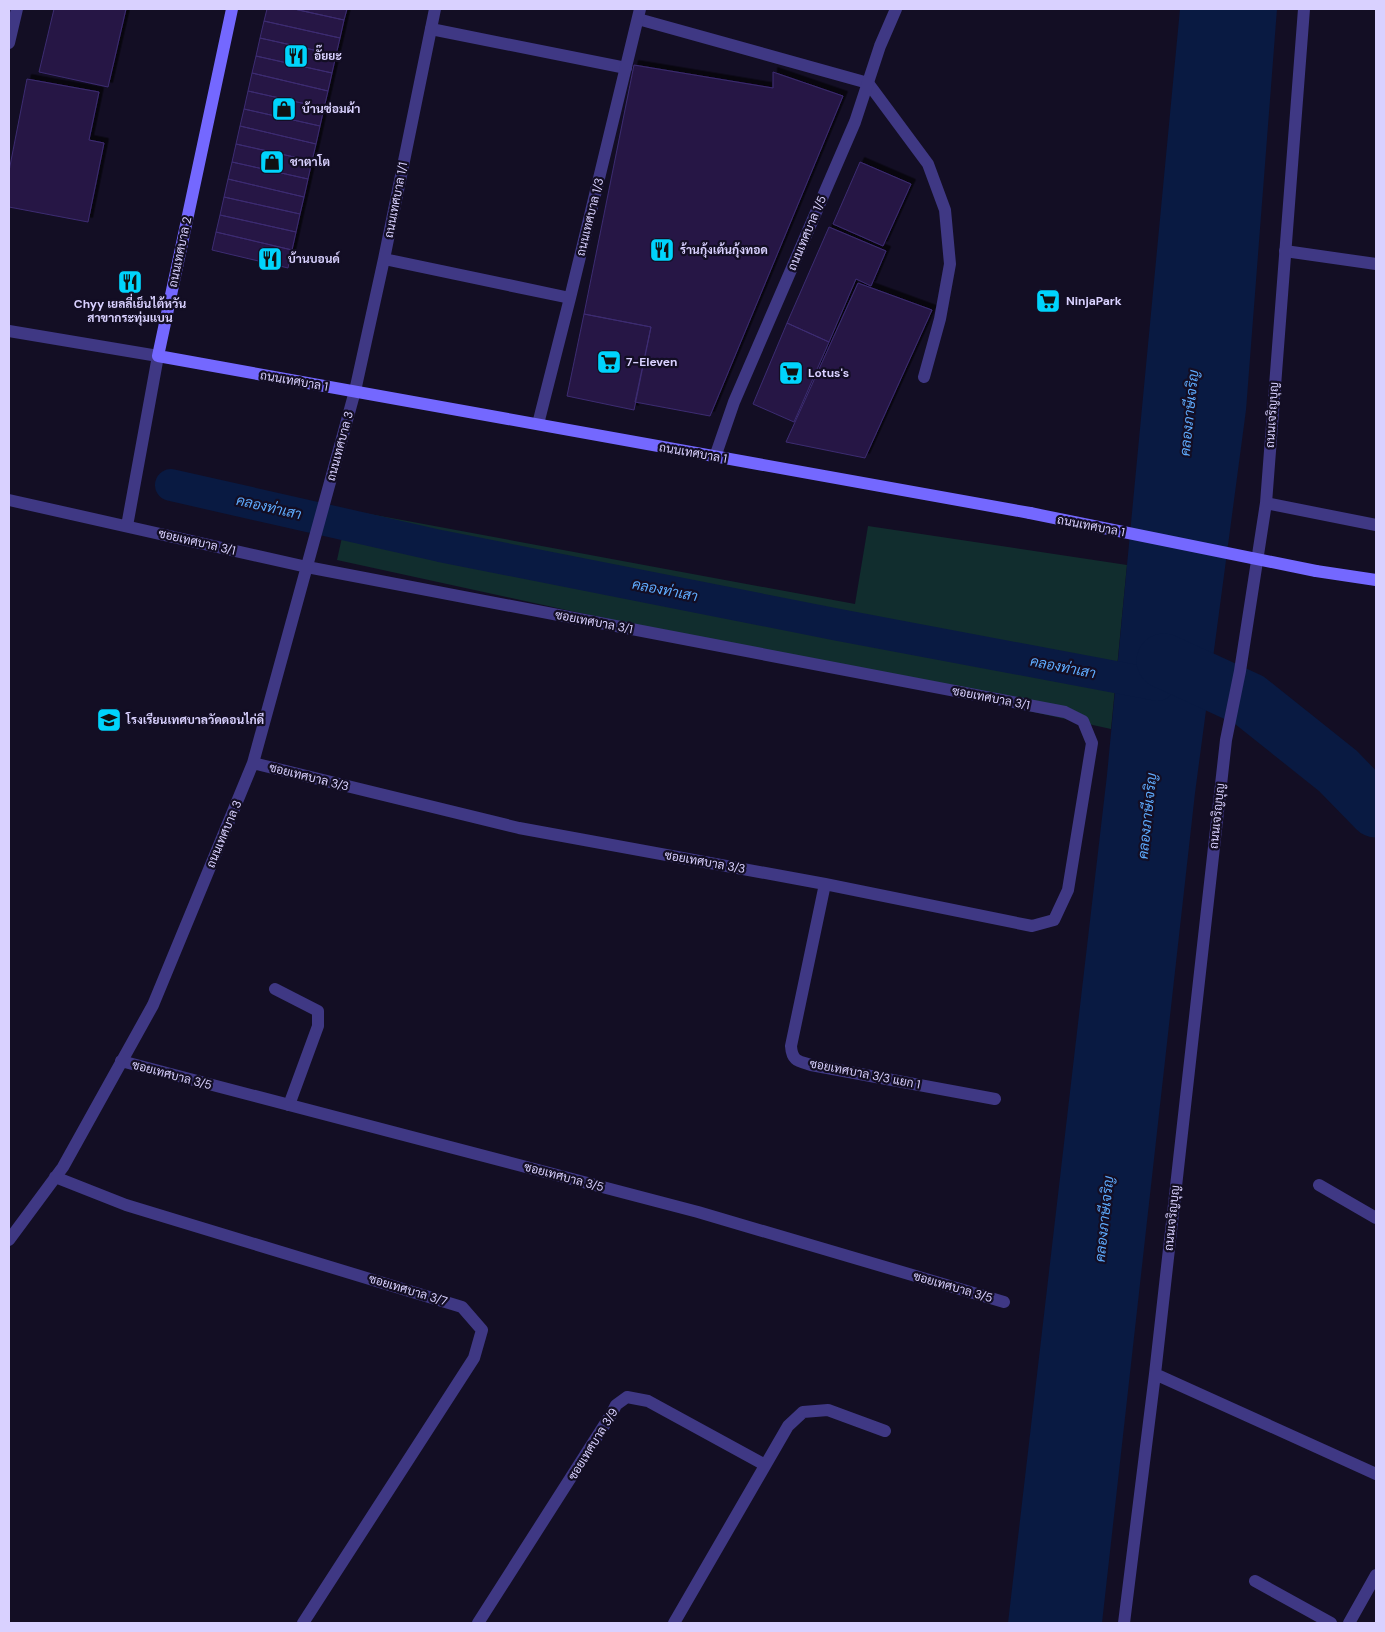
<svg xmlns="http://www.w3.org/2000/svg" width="1385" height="1632" viewBox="0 0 1385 1632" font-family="'DM Sans',Sarabun,sans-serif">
<defs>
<filter id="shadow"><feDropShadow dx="4.5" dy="-4.5" stdDeviation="0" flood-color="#0009"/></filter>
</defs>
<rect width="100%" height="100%" fill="#130e24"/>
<path fill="#112d2e" d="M348,510L855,604L868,526L1127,565L1111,729L337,560Z"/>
<path fill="#091a42" d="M1180,9H1277L1246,410L1195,793L1102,1623H1008L1107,775Z"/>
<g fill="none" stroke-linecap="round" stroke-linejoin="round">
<path stroke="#091a42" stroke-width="32" d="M171,485L440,546L839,625L1158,685"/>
<path stroke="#091a42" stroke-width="55" d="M1164,661L1249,700L1338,771L1376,810"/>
</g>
<path fill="#251945" stroke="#3d2b72" filter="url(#shadow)" d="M54,9H126L108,87L39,72Z
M267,9H294L344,20L340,38L264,21Z
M294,9H347L344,20Z
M264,21L340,38L336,55L260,38Z
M260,38L336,55L332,73L256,56Z
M256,56L332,73L328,91L252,73Z
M634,65L773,88V72L843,96L710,416L635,402L651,327L584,314Z
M252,73L328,91L324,108L248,91Z
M27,79L99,92L89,140L104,143L88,222L9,207V171Z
M248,91L324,108L320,126L244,109Z
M244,109L320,126L316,144L240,126Z
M240,126L316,144L312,161L236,144Z
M236,144L312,161L308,179L232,162Z
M232,162L308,179L304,197L228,179Z
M860,162L911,184L883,246L833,224Z
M228,179L304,197L300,214L224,197Z
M224,197L300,214L296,232L220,215Z
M220,215L296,232L292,250L216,232Z
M829,227L886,251L871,286L856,279L829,342L787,323Z
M216,232L292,250L288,268L212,250Z
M858,283L932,310L865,458L786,442Z
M584,314L651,327L634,410L567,396Z
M787,323L829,342L794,422L753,404Z"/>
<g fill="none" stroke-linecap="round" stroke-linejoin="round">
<path stroke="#3f3884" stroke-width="12" d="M638,19L868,83L928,164L945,210L950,264L940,319L924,377
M431,29L626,68
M1285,251L1376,264
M275,989L318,1011V1026L289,1105
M1255,1581L1331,1623"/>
<path stroke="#3f3884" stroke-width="12" d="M9,43L17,9
M384,259L570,298
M9,331L158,356L127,526
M538,424L570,298L640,9
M715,457L734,402L855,122L880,46L896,9
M9,500L307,567L1065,712L1083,721L1092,743L1068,890L1054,920L1032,926L825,884L519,828L253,763
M1266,503L1376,525
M825,884L791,1046C792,1061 798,1061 811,1065L995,1099
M121,1061L698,1212L1004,1302
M55,1177L126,1205L462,1307L482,1330L474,1358L303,1623
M1319,1185L1376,1218
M9,1240L63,1167L153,1005L253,763L355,391L384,259L435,9
M1155,1374L1376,1474
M478,1623L612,1413L616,1405L627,1397L648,1401L765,1465
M674,1623L788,1426L803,1412L828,1410L885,1431
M1124,1623L1155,1374L1226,740L1240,671L1266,503L1304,9
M1349,1623L1376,1575"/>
<path stroke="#7468ff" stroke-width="12" d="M232,9L158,356L1030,513
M1316,571L1376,580"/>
<path stroke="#7468ff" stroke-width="12" d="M1030,513L1316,571"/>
</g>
<defs>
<symbol id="restaurant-square" viewBox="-11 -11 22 22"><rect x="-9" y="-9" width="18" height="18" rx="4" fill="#00d4fc" stroke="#130e24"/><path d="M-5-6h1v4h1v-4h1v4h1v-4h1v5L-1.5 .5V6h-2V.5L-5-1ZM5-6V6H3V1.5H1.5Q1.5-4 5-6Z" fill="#111"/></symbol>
<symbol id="shop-square" viewBox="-11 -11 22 22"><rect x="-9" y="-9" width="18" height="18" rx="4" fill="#00d4fc" stroke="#130e24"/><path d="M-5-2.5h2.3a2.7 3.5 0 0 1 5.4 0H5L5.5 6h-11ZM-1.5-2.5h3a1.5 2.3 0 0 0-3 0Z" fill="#111"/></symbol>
<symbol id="supermarket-square" viewBox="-11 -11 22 22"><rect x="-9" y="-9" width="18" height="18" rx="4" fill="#00d4fc" stroke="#130e24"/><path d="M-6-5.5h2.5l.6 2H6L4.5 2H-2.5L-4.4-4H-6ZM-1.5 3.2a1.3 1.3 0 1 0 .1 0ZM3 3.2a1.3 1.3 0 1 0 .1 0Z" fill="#111"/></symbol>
<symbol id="school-square" viewBox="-11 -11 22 22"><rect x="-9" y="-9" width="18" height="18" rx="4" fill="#00d4fc" stroke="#130e24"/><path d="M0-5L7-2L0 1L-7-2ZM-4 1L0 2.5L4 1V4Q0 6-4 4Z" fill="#111"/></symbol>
</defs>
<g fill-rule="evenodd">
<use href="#restaurant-square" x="282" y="42" width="28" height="28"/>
<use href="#shop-square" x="270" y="95" width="28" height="28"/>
<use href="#shop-square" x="258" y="148" width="28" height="28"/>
<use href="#restaurant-square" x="648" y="236" width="28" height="28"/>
<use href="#restaurant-square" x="256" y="245" width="28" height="28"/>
<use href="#restaurant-square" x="116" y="268" width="28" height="28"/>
<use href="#supermarket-square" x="1034" y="287" width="28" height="28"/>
<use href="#supermarket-square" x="595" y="348" width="28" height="28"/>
<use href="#supermarket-square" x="777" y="359" width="28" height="28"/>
<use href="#school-square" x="95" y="706" width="28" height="28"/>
</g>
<g text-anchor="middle" stroke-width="4.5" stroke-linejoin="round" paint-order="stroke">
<g font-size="12" font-weight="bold" fill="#d9d1ff" stroke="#130e24" text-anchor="start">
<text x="314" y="60">อั๊ยยะ</text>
<text x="302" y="113">บ้านซ่อมผ้า</text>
<text x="290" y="166">ชาตาโต</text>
<text x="680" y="254">ร้านกุ้งเต้นกุ้งทอด</text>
<text x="288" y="263">บ้านบอนด์</text>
<text x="1066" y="305">NinjaPark</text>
<text x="130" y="308" text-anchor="middle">Chyy เยลลี่เย็นไต้หวัน<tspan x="130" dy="14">สาขากระทุ่มแบน</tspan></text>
<text x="626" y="366">7-Eleven</text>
<text x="808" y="377">Lotus's</text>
<text x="126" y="724">โรงเรียนเทศบาลวัดดอนไก่ดี</text>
</g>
<g font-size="12" fill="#d9d1ff" stroke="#130e24">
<text transform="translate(396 200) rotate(-79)" y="4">ถนนเทศบาล 1/1</text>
<text transform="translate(590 217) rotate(-76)" y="4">ถนนเทศบาล 1/3</text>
<text transform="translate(807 233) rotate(-67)" y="4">ถนนเทศบาล 1/5</text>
<text transform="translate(180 252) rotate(-78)" y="4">ถนนเทศบาล 2</text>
<text transform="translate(294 381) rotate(10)" y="4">ถนนเทศบาล 1</text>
<text transform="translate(1272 415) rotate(-86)" y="4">ถนนเจริญบุญ</text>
<text transform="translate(340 446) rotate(-75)" y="4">ถนนเทศบาล 3</text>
<text transform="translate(693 453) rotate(10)" y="4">ถนนเทศบาล 1</text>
<text transform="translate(1091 526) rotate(11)" y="4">ถนนเทศบาล 1</text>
<text transform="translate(197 542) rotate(13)" y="4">ซอยเทศบาล 3/1</text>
<text transform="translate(594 622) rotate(11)" y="4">ซอยเทศบาล 3/1</text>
<text transform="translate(991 698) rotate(11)" y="4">ซอยเทศบาล 3/1</text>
<text transform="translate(309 777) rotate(14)" y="4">ซอยเทศบาล 3/3</text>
<text transform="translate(1217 816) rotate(-84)" y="4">ถนนเจริญบุญ</text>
<text transform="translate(224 834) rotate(-67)" y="4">ถนนเทศบาล 3</text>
<text transform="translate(705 862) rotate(10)" y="4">ซอยเทศบาล 3/3</text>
<text transform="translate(865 1074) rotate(11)" y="4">ซอยเทศบาล 3/3 แยก 1</text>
<text transform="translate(172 1075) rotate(15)" y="4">ซอยเทศบาล 3/5</text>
<text transform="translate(564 1177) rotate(15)" y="4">ซอยเทศบาล 3/5</text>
<text transform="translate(1172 1218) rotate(-84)" y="4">ถนนเจริญบุญ</text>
<text transform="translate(953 1287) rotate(16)" y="4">ซอยเทศบาล 3/5</text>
<text transform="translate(408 1290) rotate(17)" y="4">ซอยเทศบาล 3/7</text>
<text transform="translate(593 1444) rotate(-58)" y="4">ซอยเทศบาล 3/9</text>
</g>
<g font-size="14" font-style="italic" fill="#5facff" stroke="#130e24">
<text transform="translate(1189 413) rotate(-84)" y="5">คลองภาษีเจริญ</text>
<text transform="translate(269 507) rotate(13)" y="5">คลองท่าเสา</text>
<text transform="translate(665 590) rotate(11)" y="5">คลองท่าเสา</text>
<text transform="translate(1063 667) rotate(11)" y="5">คลองท่าเสา</text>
<text transform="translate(1147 816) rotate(-84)" y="5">คลองภาษีเจริญ</text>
<text transform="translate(1104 1219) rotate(-84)" y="5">คลองภาษีเจริญ</text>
</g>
</g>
<rect width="1385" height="1632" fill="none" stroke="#d9d1ff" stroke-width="20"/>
</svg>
